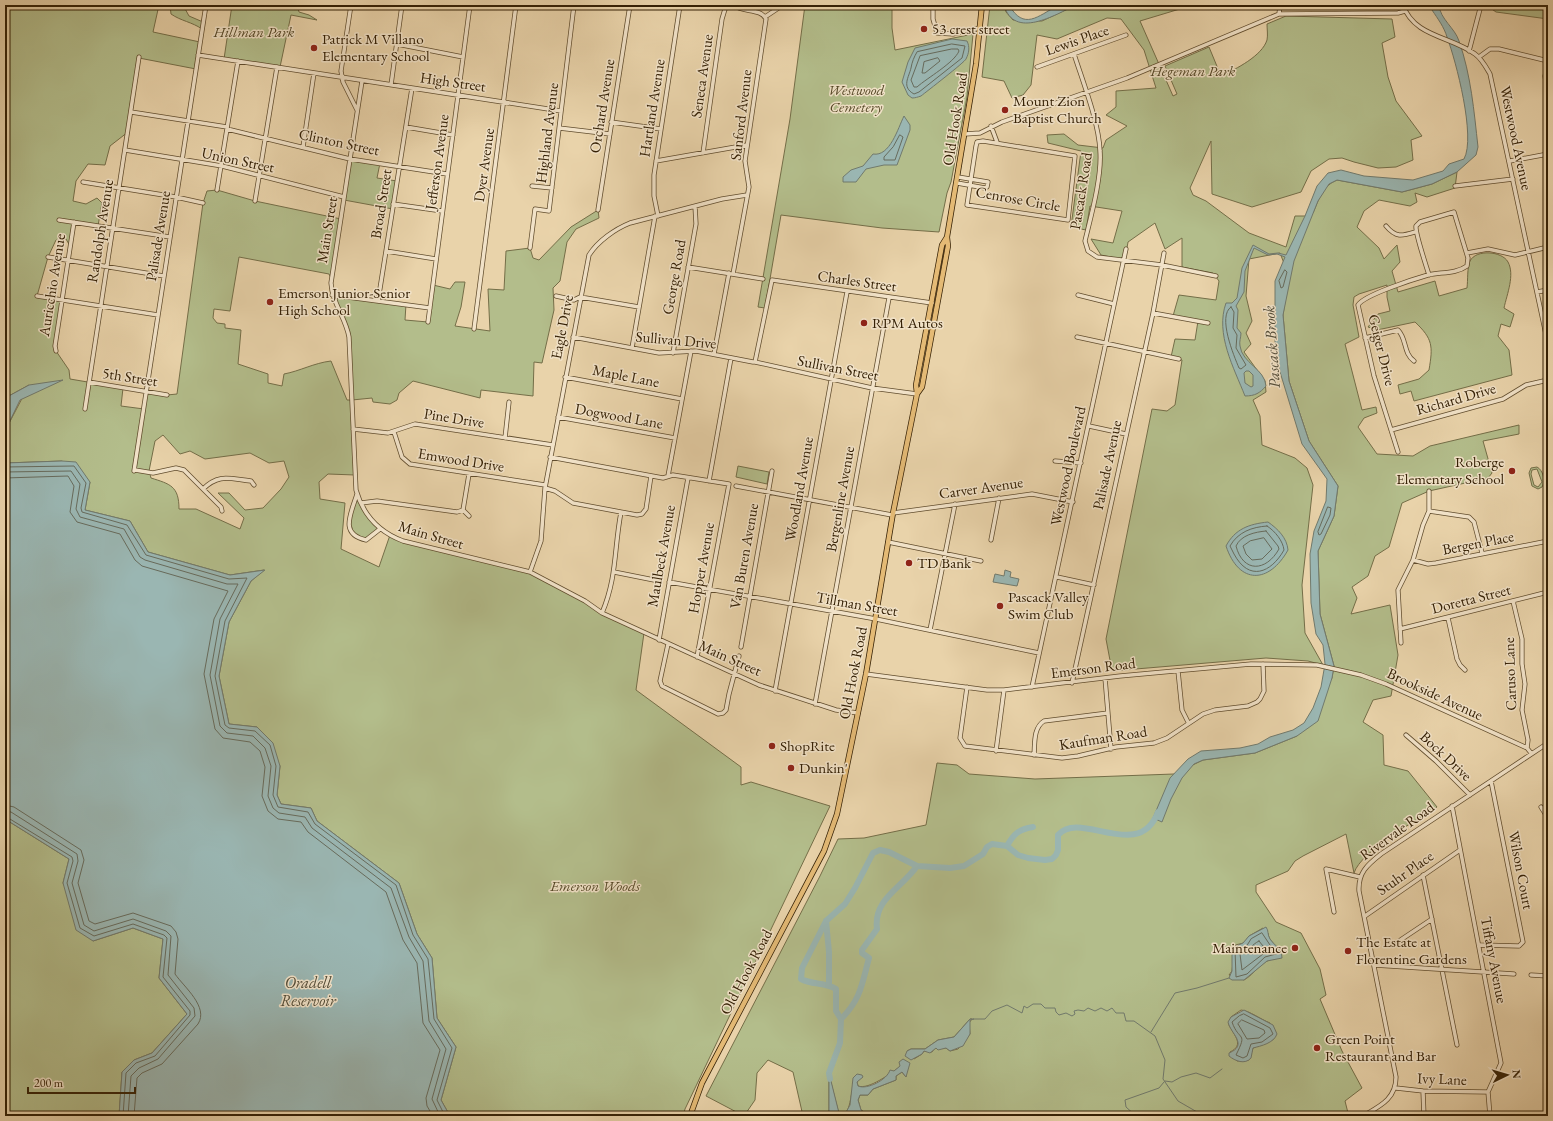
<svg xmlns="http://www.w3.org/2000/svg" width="1553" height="1121" viewBox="0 0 1553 1121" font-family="'EB Garamond',serif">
<rect width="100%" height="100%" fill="#e9d3aa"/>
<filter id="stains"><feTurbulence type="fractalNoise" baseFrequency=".005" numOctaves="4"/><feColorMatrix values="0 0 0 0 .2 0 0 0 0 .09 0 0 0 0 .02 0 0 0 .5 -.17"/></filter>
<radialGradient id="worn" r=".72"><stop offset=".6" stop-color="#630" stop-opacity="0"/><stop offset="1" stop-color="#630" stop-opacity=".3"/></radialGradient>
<path fill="#b3bd8b" stroke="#746e48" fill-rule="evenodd" d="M5,5H159L153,32L200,42L196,69L139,58L128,132L110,146L105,165L88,164L76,181L73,201L86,204L97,198L102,203L98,226L74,222L70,246L66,239L56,240L48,257L37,296L62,300L56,351L69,370L70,379L123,388L121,406L144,409L146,392L167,395L177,394L203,203L207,191L217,190L255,201L341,219L331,278L329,274L239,257L230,311L214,309L213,318L217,323L225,324V328L241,330L238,364L268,374V383L282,386L284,374C300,371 314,363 331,361L347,400H351L349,337L332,295L406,304L405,320L428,322L433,285L450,289L455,282H465L461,307L455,326L490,331L488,289L504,290L506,251L530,248L533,258L539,260L571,227L598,210L599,218L576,229L567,242L560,281L553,288L554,310L542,363L534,362L533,396L481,390L480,398L413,381L399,393L397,400L390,404L373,402L372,398L352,400L355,475L328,474L319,482L320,499L345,503L341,549L379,567L390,535L403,541L537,575L585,601L602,613L644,633L636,690L741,767V785L751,782L830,806L685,1109L683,1116H450L441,1100L456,1047L437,1018L432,958L417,934L399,883L317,821L311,808L281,804L277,795L280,766L257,727L229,724L219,676L229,622L251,581L264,570L230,575L148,552L130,521L85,510L90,482L62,461L5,463V431L29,385L7,397L5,396ZM163,435L180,454L190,451L205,459L250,453L269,463L284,461L289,477L281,489L263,508L245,510L229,493H218L244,518L240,529L196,509H179C179,486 170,484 151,478L149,471L155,441Z
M170,5H183L189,16L203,22L202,29C192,22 181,21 171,14Z
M232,5H297L299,12L309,15L317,20L291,15L280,67L224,59Z
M805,5H892V28L895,50L973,34L967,97L951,182L947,193L939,232L882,228L781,215L765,308L758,307L790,119Z
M990,5H1004L1006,12L1013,20L1042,21L1076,5H1193L1140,21L1173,96L1177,94L1165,66L1209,47L1221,76C1236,69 1262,56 1267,40C1268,35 1267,29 1267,24L1286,16L1392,19L1395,37L1382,43L1388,77L1396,101L1422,136L1411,140L1413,160L1396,167L1378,168L1354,162L1342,158L1329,159L1311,171L1301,192L1252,207L1212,194L1211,141L1190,188L1193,195L1206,201L1249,233L1286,247L1295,216H1305L1313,213C1319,199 1322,186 1337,180L1402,192L1432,184L1457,172L1455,188L1427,197L1415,193L1417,202L1410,206L1379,200L1364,211L1357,227L1379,248L1384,259L1397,245L1400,262L1392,271L1398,292L1435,281L1439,296L1467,288C1468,280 1467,268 1470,261C1476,249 1502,251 1508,262C1515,275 1507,294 1504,308L1514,314L1510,327L1501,324L1498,336L1509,350L1512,375L1414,401L1411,391L1400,394L1398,385L1419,379L1429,370C1433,346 1433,339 1415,322L1377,330L1368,327L1378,314L1390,311L1387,297V285L1359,294L1354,297L1353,305L1359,337L1345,344L1362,410L1376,407L1377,413L1364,418L1358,427L1377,454L1413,456L1430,446L1519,425V434L1483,441L1492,473L1488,478L1429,491L1402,503L1389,547L1375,556L1368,576L1352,587L1357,598L1351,614L1390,605L1398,655L1391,696L1373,700L1363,722L1383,735L1384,765L1408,771L1437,807C1417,820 1361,851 1354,873L1346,834L1303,856L1295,861L1288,871L1256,885V892L1276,922L1301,933L1320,969L1326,995L1320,999L1342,1051L1362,1088L1345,1101L1348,1113L1344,1116H867L866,1113L861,1110L858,1100L860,1095H868L873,1089L896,1080V1076L902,1072L906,1077L901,1066C891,1073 869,1090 858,1086L857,1082L862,1075C848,1088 854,1097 846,1114H839L829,1075V1116H803L793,1072L768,1060L757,1073L755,1100L744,1116L706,1096L820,876L838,839L864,838L926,825L937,763L957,765L969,774L1035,779L1174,774L1203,760L1255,753L1297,736L1332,678L1334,666L1320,614L1318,551L1334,516L1338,486L1309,441L1289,381L1283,315L1289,276L1280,253L1249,259L1246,296L1252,321L1246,333L1251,344L1244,352L1265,381L1266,392L1253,400L1260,416L1262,445L1295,458L1307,468L1313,485L1302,585L1305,633L1323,665L1308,661L1266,658L1112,671L1106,639L1152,409L1167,411L1175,405L1182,360L1171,357L1175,339L1195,340L1198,321L1173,316L1179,295L1216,300L1219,281L1213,273L1182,267V238L1165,249L1155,223L1128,242L1125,260L1101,255L1091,239L1113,243L1122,211L1090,206L1086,230L1071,227L1081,151L1048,143L1047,135L1064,134L1078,145L1103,148L1106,140L1127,126L1106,115L1116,107V91L1156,88L1144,50L1121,19L1107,18L1057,39L1037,35L1031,85L1023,95L1012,98L1004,81L982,77ZM1263,928L1268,933L1269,938L1281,953L1275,959C1262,959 1255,974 1244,980L1229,975L1232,971L1235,945L1244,943L1249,936ZM1241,1010C1250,1011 1260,1019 1270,1023L1274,1039L1253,1048L1249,1060L1237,1061L1230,1052C1245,1045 1234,1035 1229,1025L1231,1017ZM970,1019H972L969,1023L970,1034L958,1049L950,1051L946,1048H935L932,1052L924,1051L922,1054L914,1059L907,1051L911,1049H925L938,1040L954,1037Z
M1350,5H1399L1392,9L1350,8Z
M1486,5H1545L1548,6V19L1496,12Z
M350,159L380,163L377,178L397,181L393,209L344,200Z
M738,466L769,472L767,484L736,477Z
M1537,467C1543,470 1546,481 1542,487L1538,489L1532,486L1529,473L1531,468ZM1537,469L1542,482L1538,487L1534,485L1531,474L1532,470Z
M357,493L361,503L380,529L366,540L356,538L349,527Z
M5,819L69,859L63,883L93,941L133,928L163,939L159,978L187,1014L152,1053L134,1060L122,1072L119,1116H5Z"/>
<path fill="#9ab6b2" stroke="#717a6d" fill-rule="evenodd" d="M1004,5H1009C1024,31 1038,16 1057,6C1062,3 1071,5 1076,5C1055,15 1014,40 1004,5Z
M1433,5H1439C1440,19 1455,28 1459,41C1471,75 1474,111 1478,147L1476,155L1457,172L1432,184L1402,192L1337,180L1329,184L1318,201L1294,261L1283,315L1289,381L1309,441L1338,486L1334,516L1318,551L1320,614L1334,666L1332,678L1318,721L1297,736L1255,753L1203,760L1194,764L1182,778L1171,799L1162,822L1153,818L1170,778L1188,759L1201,751L1240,748L1258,744L1270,737L1293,730L1304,723L1313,708L1321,687L1325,664L1323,645L1316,634L1311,603L1310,554L1314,531L1326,501L1327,479L1302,444L1280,372L1275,344V281L1285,257L1277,254L1268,255L1254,248L1245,271L1244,292L1236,306L1238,310L1237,328L1241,333C1241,337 1239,342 1240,346C1242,363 1265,369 1266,386C1260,393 1255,396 1245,396C1234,368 1215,334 1226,303H1232L1237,298L1242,268L1253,245L1269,254L1278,253L1286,255L1305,216L1317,186L1328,173L1341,170L1364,176L1413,180L1443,171L1449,164L1464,159C1476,137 1456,61 1447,37C1444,27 1438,19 1432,10ZM1246,371H1249L1253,375V386L1251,387L1245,383L1244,373Z
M952,39L967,41C970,47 969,53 966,59C965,62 926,92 921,96C918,97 915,98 912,98L908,95L902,82L908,62L915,48Z
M904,116L910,125V130L897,165H884L866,169L856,182H843V177L851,170L863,166L873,154C890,157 898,128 904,116Z
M63,380L20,400L5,431V396L7,397L29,385Z
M62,461L76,462L90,482L85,510L130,521L148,552L230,575L265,570L251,581L229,622L219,676L229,724L257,727L273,743L280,766L277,795L281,804L311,808L317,821L399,883L417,934L432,958L437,1018L456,1047L441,1100L450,1116H119L122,1072L134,1060L152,1053L187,1014L159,978L163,939L133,928L93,941L76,930L63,883L69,859L5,819V463Z
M1268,522C1278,529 1287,538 1288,550C1269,584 1239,585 1226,546C1235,529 1249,524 1268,522Z
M1005,570L1011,572L1010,577L1019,579L1017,586L993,582L995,574L1004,576Z
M1266,927C1269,931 1267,934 1270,939C1274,945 1282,949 1282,958L1267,961L1244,980H1232L1229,978L1232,971V948L1243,943L1249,936Z
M1244,1010L1273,1025L1277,1034C1274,1043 1261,1046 1253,1048L1251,1058C1245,1065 1235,1061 1229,1056V1053C1249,1045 1230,1033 1228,1022L1231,1017Z
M970,1019H974L970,1020V1034L963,1046L950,1051L946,1048L938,1050L936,1048L930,1053L924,1051L922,1054L911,1060L905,1056L907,1051L911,1049H925L938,1040L954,1037Z
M903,1059L910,1063L906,1077L902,1072L896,1076V1080L873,1089L868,1095H860L858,1100L861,1110L866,1113L867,1116H829V1073L839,1113L845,1114L850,1105L853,1078L857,1074L862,1075L863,1077L857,1082L858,1086C867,1090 887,1080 890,1070L894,1071L900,1066L899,1062Z"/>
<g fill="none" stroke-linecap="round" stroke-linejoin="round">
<path stroke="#676b5c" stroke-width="1" d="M952,44L965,46L962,58L919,92L914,94C901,87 909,77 911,68C912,62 914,57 917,52Z
M952,49H958L959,51C954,63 927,78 917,87H914L911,80L920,56Z
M938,58L940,61L925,73H922L924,62Z
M900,135L903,137L895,160H884V157L893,147Z
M1285,270L1287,272L1283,287L1281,288L1279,281Z
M1231,307L1234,312L1233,328L1237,335L1236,348L1246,365L1241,369L1239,368C1234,356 1217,316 1231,307Z
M5,467L74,466L86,483L81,508L82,512L127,525L146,555L229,579L247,578L225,621L215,676L225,725L229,728L255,731L270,745L276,766L273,795L278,807L308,812L315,824L396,885L413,935L428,959L434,1019L452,1048L437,1100L445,1116
M5,472L71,471L80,484L76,509L80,517L124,529L140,557L145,560L227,584H238L220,619L210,675L220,726L227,733L253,736L265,748L271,766L268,796L273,808L279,813L305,817L312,828L391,888L409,937L423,961L429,1021L446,1049L432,1099L440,1116
M5,478L68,476L74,486L70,512L77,522L120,534L135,560L142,566L228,591L214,619L204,674L215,729L223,738L250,742L260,751L265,767L262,796L268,811L278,819L301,822L308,832L386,892L403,940L417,963L423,1023L440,1050L426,1098L427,1106L433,1116
M1328,507L1331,508L1330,515L1321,534L1319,535L1318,532Z
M1267,526C1275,531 1283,541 1284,550C1271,573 1249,582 1234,554C1233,551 1231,549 1230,546C1238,532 1252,527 1267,526Z
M1266,531L1278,546L1279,549C1266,572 1243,573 1236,546C1241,535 1255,532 1266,531Z
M1264,538L1272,549L1262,559L1252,560L1246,554L1243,546L1250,541Z
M5,805L14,807L81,850L84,860L78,883L89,921L95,924L133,913L171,926L176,932L178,939L175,974C184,987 209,1007 198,1024L162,1064L142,1073L137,1078L134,1116
M5,811L11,812L77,854L78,861L72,883L84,925L94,931L133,919L166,931L171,936L168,975L194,1008L195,1016L158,1059L139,1068L131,1076L128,1116
M5,816L72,857L73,861L67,883L80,928L94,936L133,924L164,935L167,938L163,977L190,1011V1015L155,1056L136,1063L126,1073L123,1116
M1262,933L1276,954L1265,957L1247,974L1236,977L1235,950L1246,947L1251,939Z
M1259,941L1267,951L1242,970L1240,954C1250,950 1251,945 1259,941Z
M1244,1014L1270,1028L1273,1034L1262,1042L1251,1044L1247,1056L1243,1058L1236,1055C1248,1031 1239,1042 1232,1022L1239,1016Z
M1242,1020L1264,1030L1265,1033L1259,1038L1247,1039L1238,1024Z"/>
<path stroke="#717a6d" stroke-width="1" d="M974,1019H985L992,1011L1007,1005L1022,1013L1024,1006L1027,1008L1033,1004H1041L1045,1008H1055L1056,1012L1059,1015L1066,1013L1072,1016L1075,1014L1074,1011L1078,1010L1084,1011L1088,1008L1095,1011L1101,1008L1107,1011L1112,1008L1116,1013H1124L1126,1021H1134L1155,1036L1165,1060L1163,1079L1178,1101L1204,1116
M1151,1032L1175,993L1197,988L1229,978
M1165,1081L1172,1082L1181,1077L1196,1073L1210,1078L1222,1069
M1136,1116L1126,1107L1125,1100L1159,1088L1164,1082"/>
<path stroke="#9ab6b2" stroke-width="6" d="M1007,846C1014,833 1020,829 1033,827
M826,921L829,952V985
M841,1019C861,999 862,984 869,958L862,953V950L877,929C873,899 902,888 917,866
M830,1079L829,1073L840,1043L841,1019L836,1011V989C825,982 812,985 801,979L802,968L826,921L845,904L855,888L873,853L880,850L889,852L917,866L950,868L964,866L983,854L987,847L992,844L1007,846L1018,855L1028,858L1045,860L1052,859L1056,855L1058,850V835C1080,809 1139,863 1158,812"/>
<defs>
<path id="minor" d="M351,5L341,71L343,82L357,110
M933,5V19L937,33L953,34L980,28
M1403,5C1414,37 1451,36 1475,54C1482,59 1486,67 1490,74L1548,344
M1279,14L1280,5
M765,17L783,5
M397,44L463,57
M1469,51L1481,5
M1074,54C1083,82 1099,123 1100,151C1102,177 1091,216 1085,241L1088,251L1097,257L1162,265L1216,276
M198,55L561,111
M1479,57L1490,49H1499L1548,61
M1548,63L1545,76L1548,95
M1037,67L1126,35
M362,81L331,283C332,303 346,318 349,337L356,490C363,515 379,532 403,541L530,572L585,601L602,613L759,685L836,710L858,713
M391,85L402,5
M131,112L227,127
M611,122L661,129
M991,126L997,142
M406,127L453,135
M559,128L610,134
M227,129L350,159L447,174
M965,134L980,133L1002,122L1127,78L1279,14L1398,13L1405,11
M983,141L1075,156L1068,220L967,205L976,146L977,142Z
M303,147L314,73
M125,150L222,166L344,197
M703,153L722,19L725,9L730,5
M656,161L747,145
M1510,161L1548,154
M83,182L176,197L203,203
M957,183L985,188L987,187L988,182L958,177
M532,186L552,188
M1455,186L1513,179
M217,190L238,61
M255,201L277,67
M393,204L442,211
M598,210L630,5
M658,216L654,196V175L680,5
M59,220L170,237
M1386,226C1396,238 1402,236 1415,232
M530,248L535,209L549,211L574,5
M386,251L436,259
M1467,253L1488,249L1515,255L1548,247
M48,257L164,276
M688,267L763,279
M733,274L749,187L745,161L766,19C761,8 742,13 734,5
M1537,292L1548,290
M332,295L430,308
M1078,295L1114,304
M37,296L158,315
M556,296L574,300L580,297L639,307
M378,301L412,88
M1153,313L1208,323
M428,322L470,5
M474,329L516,5
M573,337L659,353L696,351L753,362
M1077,337L1179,359
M1365,338L1398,330C1407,339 1403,353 1414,361
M632,348L655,216
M56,351L55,346L74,222
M673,353L696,224L695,206
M714,354L729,273
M565,377L682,399
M89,382L167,395
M917,394L872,388L755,362L772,280L932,303
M85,409L139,57
M558,417L675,438
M1089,426L1126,434
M353,429L388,433L415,424L553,445
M1391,430L1503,399L1526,385L1548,380
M394,432L402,457L410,464L545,485
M505,438L509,402
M1398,452L1374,376L1358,305C1364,295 1414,279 1428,275C1440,272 1456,274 1467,266L1468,258L1454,212L1420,222L1416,226C1415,233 1426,265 1429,275
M550,457L663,478L673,475L729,484L697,657
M1055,461L1081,463
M135,470L153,473L176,468L184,470L221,507L222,511
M134,471L206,5
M668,476L691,351
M709,481L731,358
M736,486L892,515
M545,488L555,491L573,503L637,515L642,514L646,509L651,476
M203,489C219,473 230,479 251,481L254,485
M357,494C351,514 339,534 366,540L380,529
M361,503L377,501L457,512L463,510
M463,510L469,474
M463,510L469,516
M1429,511L1469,517L1474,522L1482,553
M893,513L1032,494L1073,502
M991,540L999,498
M888,542L981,561
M1413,560L1428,564L1436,563L1548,541
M530,572L541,541L545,488L589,255C598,241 615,229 630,223L722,199L747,195
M614,572L654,580
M1057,577L1094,585
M669,582L876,619L1039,653
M1513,601L1522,639V664L1525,684L1522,710L1528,740L1527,748
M602,613C617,578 614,549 621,512
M1448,618L1457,659L1460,665L1465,670
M1400,629L1548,592
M930,630L955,504
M659,640L688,478
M1401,643L1398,590L1413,560L1423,525L1429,511V491
M668,644L660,681L662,686L718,714L723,713L726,710L729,694L739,656
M741,647L772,471
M1178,671L1182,710L1188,722
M866,674L987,690H1004L1120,676L1251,664L1317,665L1361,675L1386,684L1527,748L1531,753
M1105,678L1111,749
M1072,683L1153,313L1164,253
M967,687L960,738L965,746L1062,758L1078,756L1116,747L1154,743L1167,738L1203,714L1215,710L1248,706L1257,702L1260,699L1264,691L1263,664
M1032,687L1126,249
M775,691L847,292
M815,704L889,298
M1406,735L1436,761L1470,795
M996,751L1004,690
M1034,755C1035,744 1033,728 1044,721L1108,713
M1452,806L1501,1063L1488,1092L1490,1116
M1541,807L1546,815L1548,823
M1423,875L1457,1045
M1334,912L1326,869L1360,877
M1365,916L1460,850
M1399,941L1432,919
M1480,945L1519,946L1523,942L1491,781
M1374,965L1514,974
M1531,975L1548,976
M1396,1088L1423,1091L1488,1092
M1423,1091L1424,1116
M1363,1116C1380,1106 1396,1099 1396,1077L1359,891C1358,873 1367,865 1381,854L1548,743"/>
<path id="major" d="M917,394L922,387L948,246L947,237L976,64L982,5
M690,1116L702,1083L824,851L837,814L866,674L893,513L917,394L916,385L942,245L947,237"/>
</defs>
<use href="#minor" stroke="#614d2e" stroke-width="5"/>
<use href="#major" stroke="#342005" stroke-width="6"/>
<use href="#minor" stroke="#f1e2c8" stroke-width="3.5"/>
<use href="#major" stroke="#e4ba75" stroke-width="4.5"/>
</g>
<g fill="#8f2418" stroke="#f1e2c8" stroke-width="1.5">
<circle cx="924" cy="29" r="4"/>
<circle cx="314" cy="48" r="4"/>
<circle cx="1005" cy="110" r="4"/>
<circle cx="270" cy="302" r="4"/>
<circle cx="864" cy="323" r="4"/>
<circle cx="1512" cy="471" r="4"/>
<circle cx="909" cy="563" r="4"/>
<circle cx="1000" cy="606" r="4"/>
<circle cx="772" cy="746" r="4"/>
<circle cx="791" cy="768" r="4"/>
<circle cx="1295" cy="948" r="4"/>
<circle cx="1348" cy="951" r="4"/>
<circle cx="1317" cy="1048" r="4"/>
</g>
<g text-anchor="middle" stroke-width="3" stroke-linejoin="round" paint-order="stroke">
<g font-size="15" fill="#342005" stroke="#f1e2c8" text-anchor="start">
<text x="932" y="34">53 crest street</text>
<text x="322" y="44">Patrick M Villano<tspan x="322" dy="17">Elementary School</tspan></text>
<text x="1013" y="106">Mount Zion<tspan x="1013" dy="17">Baptist Church</tspan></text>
<text x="278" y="298">Emerson Junior-Senior<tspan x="278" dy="17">High School</tspan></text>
<text x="872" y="328">RPM Autos</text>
<text x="1504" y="467" text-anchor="end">Roberge<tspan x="1504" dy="17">Elementary School</tspan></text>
<text x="917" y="568">TD Bank</text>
<text x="1008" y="602">Pascack Valley<tspan x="1008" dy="17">Swim Club</tspan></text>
<text x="780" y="751">ShopRite</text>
<text x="799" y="773">Dunkin'</text>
<text x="1356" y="947">The Estate at<tspan x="1356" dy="17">Florentine Gardens</tspan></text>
<text x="1287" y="953" text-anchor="end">Maintenance</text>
<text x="1325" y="1044">Green Point<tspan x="1325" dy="17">Restaurant and Bar</tspan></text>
</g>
<g font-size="15" font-style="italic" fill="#544726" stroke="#f1e2c8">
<text x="254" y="37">Hillman Park</text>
<text x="1193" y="76">Hegeman Park</text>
<text x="856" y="95">Westwood<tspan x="856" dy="17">Cemetery</tspan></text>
<text x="595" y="891">Emerson Woods</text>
</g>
<g font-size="15" fill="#342005" stroke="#f1e2c8">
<text transform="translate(1077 40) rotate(-19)" y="5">Lewis Place</text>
<text transform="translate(702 76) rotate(-82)" y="5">Seneca Avenue</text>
<text transform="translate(453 82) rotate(8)" y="5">High Street</text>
<text transform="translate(602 106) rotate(-81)" y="5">Orchard Avenue</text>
<text transform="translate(652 108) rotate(-81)" y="5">Hartland Avenue</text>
<text transform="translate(741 115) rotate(-83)" y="5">Sanford Avenue</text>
<text transform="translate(955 119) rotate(-81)" y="5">Old Hook Road</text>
<text transform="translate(547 133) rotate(-83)" y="5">Highland Avenue</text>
<text transform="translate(1516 138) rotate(78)" y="5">Westwood Avenue</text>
<text transform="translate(339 142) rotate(12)" y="5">Clinton Street</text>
<text transform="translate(238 160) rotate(12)" y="5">Union Street</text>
<text transform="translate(437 162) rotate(-82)" y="5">Jefferson Avenue</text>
<text transform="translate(484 165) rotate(-82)" y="5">Dyer Avenue</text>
<text transform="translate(1081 191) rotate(-81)" y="5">Pascack Road</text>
<text transform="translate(1018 199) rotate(10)" y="5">Cenrose Circle</text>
<text transform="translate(381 204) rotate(-81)" y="5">Broad Street</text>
<text transform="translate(327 230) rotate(-81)" y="5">Main Street</text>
<text transform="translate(100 231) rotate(-81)" y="5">Randolph Avenue</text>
<text transform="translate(158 236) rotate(-81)" y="5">Palisade Avenue</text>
<text transform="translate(674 277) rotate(-80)" y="5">George Road</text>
<text transform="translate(857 281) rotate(8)" y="5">Charles Street</text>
<text transform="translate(52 285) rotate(-81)" y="5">Auricchio Avenue</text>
<text transform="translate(562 327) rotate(-79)" y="5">Eagle Drive</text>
<text transform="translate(676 340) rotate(5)" y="5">Sullivan Drive</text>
<text transform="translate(1382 350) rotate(76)" y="5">Geiger Drive</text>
<text transform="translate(838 368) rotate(11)" y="5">Sullivan Street</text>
<text transform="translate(626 376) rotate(11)" y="5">Maple Lane</text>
<text transform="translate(130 377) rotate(9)" y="5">5th Street</text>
<text transform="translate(1456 399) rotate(-16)" y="5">Richard Drive</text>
<text transform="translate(619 416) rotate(10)" y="5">Dogwood Lane</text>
<text transform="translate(454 418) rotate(9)" y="5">Pine Drive</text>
<text transform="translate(461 460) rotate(9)" y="5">Emwood Drive</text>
<text transform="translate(1107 465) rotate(-78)" y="5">Palisade Avenue</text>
<text transform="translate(1068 466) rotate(-78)" y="5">Westwood Boulevard</text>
<text transform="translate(981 488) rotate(-8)" y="5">Carver Avenue</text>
<text transform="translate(799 489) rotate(-80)" y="5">Woodland Avenue</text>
<text transform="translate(840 499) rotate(-80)" y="5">Bergenline Avenue</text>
<text transform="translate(431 535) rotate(16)" y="5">Main Street</text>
<text transform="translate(1478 543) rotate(-11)" y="5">Bergen Place</text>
<text transform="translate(661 556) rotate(-80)" y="5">Maulbeck Avenue</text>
<text transform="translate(744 556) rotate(-80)" y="5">Van Buren Avenue</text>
<text transform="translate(701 568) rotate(-80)" y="5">Hopper Avenue</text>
<text transform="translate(1471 599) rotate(-14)" y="5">Doretta Street</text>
<text transform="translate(857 604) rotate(10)" y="5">Tillman Street</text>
<text transform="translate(730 658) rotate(24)" y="5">Main Street</text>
<text transform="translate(1093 668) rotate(-7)" y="5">Emerson Road</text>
<text transform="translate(853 673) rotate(-79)" y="5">Old Hook Road</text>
<text transform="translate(1510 674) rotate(-92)" y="5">Caruso Lane</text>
<text transform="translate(1435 694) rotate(25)" y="5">Brookside Avenue</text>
<text transform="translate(1103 738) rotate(-9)" y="5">Kaufman Road</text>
<text transform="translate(1446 756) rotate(43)" y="5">Bock Drive</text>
<text transform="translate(1397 831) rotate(-36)" y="5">Rivervale Road</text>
<text transform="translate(1521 870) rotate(79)" y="5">Wilson Court</text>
<text transform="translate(1405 873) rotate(-35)" y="5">Stuhr Place</text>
<text transform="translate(1494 960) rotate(79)" y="5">Tiffany Avenue</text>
<text transform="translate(746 972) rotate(-62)" y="5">Old Hook Road</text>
<text transform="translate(1442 1079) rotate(2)" y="5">Ivy Lane</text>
</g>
<g font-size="16" font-style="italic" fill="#534d39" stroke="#f1e2c8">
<text transform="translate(1271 347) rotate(-94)" y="6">Pascack Brook</text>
<text x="308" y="988">Oradell<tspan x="308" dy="18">Reservoir</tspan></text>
</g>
</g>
<rect width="1553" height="1121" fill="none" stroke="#e9d3aa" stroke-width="20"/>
<rect x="6" y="6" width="1541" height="1109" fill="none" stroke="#342005" stroke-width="2"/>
<rect x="10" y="10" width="1533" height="1101" fill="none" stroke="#342005"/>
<g transform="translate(1507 1075) rotate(85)" stroke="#f1e2c8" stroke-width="3" paint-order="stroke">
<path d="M0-3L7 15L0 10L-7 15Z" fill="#342005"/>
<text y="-6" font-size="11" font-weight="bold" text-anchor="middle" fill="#342005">N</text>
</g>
<path d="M28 1087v6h107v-6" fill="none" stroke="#342005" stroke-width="2"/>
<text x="34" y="1087" font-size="12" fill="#342005" stroke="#f1e2c8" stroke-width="3" paint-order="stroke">200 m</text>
<rect width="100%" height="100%" filter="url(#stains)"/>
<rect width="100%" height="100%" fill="url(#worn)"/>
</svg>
